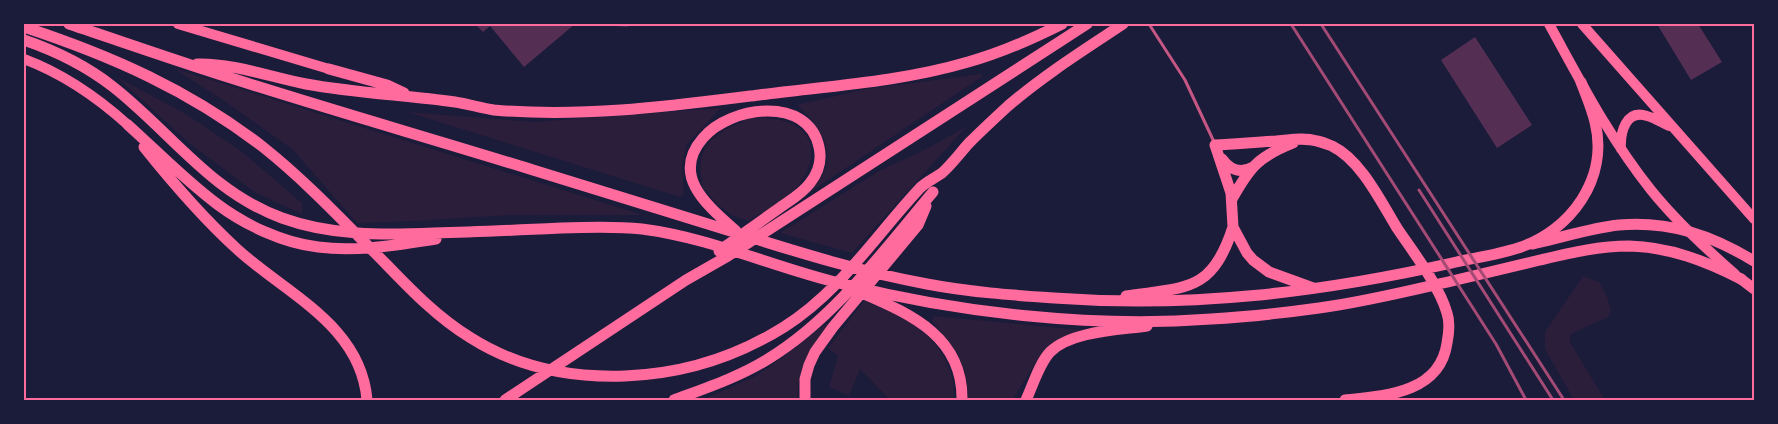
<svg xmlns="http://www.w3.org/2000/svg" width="1778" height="424" viewBox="0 0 1778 424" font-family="Rubik,sans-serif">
<rect width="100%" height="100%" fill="#1b1b3a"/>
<path fill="#2a1e3b" d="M173,68L643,215H512L415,221L357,223L292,149L223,100Z
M981,74L983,76L810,192L809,191C842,160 825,131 797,105L866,89Z
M117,77L186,114L241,151L302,203V214L256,193L189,143Z
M721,108L687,144L682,166L684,193L680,197L407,112L534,122Z
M751,118C778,117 815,122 811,158C809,170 802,183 793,191C782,202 762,212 749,221L731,215L718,205L703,188L700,172L701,159L705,148L710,141L726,129Z
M966,127L852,253L780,233L879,171L924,150Z
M1583,276L1599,282L1606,294L1611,310L1608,317L1571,334L1570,342L1605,400H1574L1545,349V332Z
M864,301C904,316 943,335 953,381C954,387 954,394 954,400H890L860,369L849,396L829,387L838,356L828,348Z
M934,316L1083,330L1054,342L1045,349L1012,400H968C967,366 954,346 932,321Z
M825,324L829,325C810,347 796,371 798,400H702L752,378L781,359Z"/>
<path fill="#542f53" d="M475,24H575L524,67L490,26L483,32Z
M604,24H632L627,27L603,25Z
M1657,24H1698L1722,62L1691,80Z
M1475,37L1532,125L1497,148L1441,60Z"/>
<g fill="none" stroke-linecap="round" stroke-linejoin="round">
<path stroke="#c65784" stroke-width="3" d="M1149,24L1185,80L1215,144"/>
<path stroke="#ff6b9d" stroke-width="10" d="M178,24L329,69
M1549,24C1580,80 1610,139 1651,190C1676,221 1705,248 1735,274
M1582,24L1754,219
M24,59C64,74 97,97 128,125
M1621,149C1620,132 1626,109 1647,116C1655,118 1662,123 1669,126"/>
<path stroke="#ff6b9d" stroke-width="11" d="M1532,244C1561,238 1590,228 1619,225C1670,221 1711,235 1754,261
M1741,279L1754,289"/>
<path stroke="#ff6b9d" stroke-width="11" d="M69,24C123,42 177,61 231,78C331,110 433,139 533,170C601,191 669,212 737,233C800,253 862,272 927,284C969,292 1011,295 1054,298C1191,308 1318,293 1452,263C1474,258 1497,255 1518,248C1571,231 1609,178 1595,122C1592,109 1586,95 1581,82
M24,27C112,56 189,90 263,147C307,182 345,223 385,263C411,290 438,318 471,338C517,367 571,378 625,376C682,374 736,357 784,327C840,292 876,235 920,188C926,182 935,178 942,173C952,164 960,153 969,143C982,130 995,118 1008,106C1044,75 1084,50 1123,24
M24,40C56,51 85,65 112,86C170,131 210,192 282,218C331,236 383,235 434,233C476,232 519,230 561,228C588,227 615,226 642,229C712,238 775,268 843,284C959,313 1092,328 1211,319C1247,317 1283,313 1319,308C1364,302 1408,291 1452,281C1482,274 1511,267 1540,260C1570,253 1599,246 1629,246C1670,247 1705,261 1741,279
M197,64C233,63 270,77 306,84C355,93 405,95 455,102C468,104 481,108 494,110C583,118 671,106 759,95C828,86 900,82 968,62C1001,53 1032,39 1062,24
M329,69L387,85L404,93
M128,125C157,151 186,181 217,204C245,225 283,243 318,247C357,252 397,245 436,239
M144,147C172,182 203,218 237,249C286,294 361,325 367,400
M1222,159C1230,170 1241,174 1253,167
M1232,199C1250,167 1258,157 1293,143
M719,251C739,237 758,223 778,209C789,201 802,194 810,183C818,173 822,160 819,147C808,95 730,106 703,138C670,176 708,206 736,231
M1313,288L1269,272L1253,260L1247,253L1233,227L1231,193L1215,145C1236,144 1256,142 1276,141C1289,140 1304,137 1317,141C1322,142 1327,144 1332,146C1361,160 1381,202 1397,228C1413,252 1439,285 1447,313C1450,322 1449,333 1447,343C1440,393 1385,396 1345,400
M864,294C913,315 963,338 962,400
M1126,296C1186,287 1212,293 1233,227
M505,400L686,280L728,256L1087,24
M674,400C706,388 739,377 768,359C834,319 884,250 933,192
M805,400V379L809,365L815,352L833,327L918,225L926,206
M1026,400C1033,385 1039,364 1050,352C1071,331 1119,330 1147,326"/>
<path stroke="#a44b75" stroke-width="3" d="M1291,24L1496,344L1526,400
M1321,24L1564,400
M1419,190L1553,400"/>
</g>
<rect width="1778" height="424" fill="none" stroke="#1b1b3a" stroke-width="50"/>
<rect x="25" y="25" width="1728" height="374" fill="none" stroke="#ff6b9d" stroke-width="2"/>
</svg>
